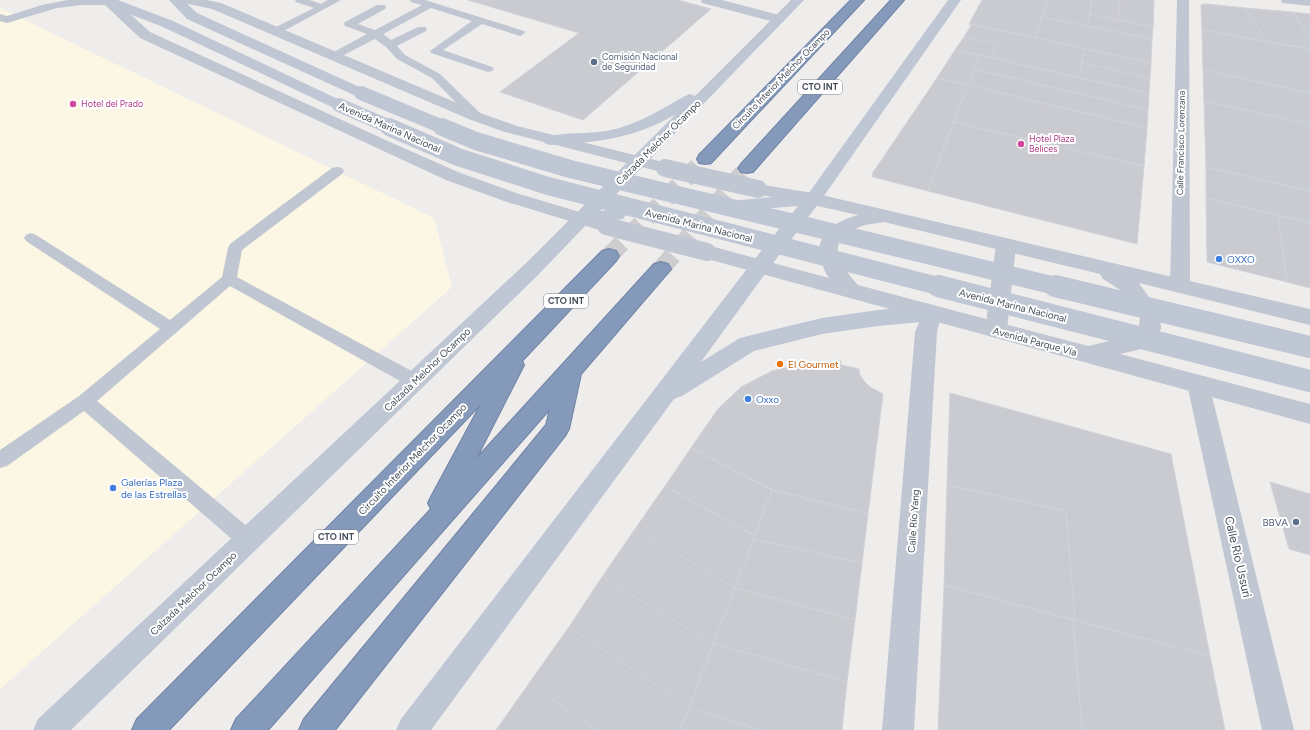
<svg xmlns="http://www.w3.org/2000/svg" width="1310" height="730" viewBox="0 0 1310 730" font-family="Figtree,sans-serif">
<rect width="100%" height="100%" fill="#efecec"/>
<path fill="#fbf7e4" d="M0,8L434,218L452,287L0,689Z"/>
<path fill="#c9cbd1" stroke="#d0d2d8" d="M468,0H678L711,9L583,120L500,92L579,33Z
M982,0H1047L1035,38L969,24Z
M1047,0H1092L1087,26L1041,17Z
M1092,0H1120L1118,20L1090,14Z
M1120,0H1154L1153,27L1118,20Z
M1206,4L1245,8L1267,42L1202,30L1201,5Z
M1245,8L1293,12L1310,38V49L1267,42Z
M1292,12L1310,14V38Z
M1090,14L1153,27L1152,39L1087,26Z
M1041,17L1152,39L1151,63L1035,38Z
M972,24L1084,48L1079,78L992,58L998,44L964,37Z
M1202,30L1310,49V93L1203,70Z
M964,37L998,44L992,58L955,50Z
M1084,48L1151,63L1150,78L1082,63Z
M955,50L980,55L968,85L937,78Z
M980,55L1149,93L1148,110L974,69Z
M1082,63L1150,78L1149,93L1079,78Z
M974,69L1148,110L1147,128L968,85Z
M1203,70L1310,93V124L1204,101Z
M937,78L968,85L928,191L873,177L872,174Z
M968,85L1147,128L1144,166L953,122Z
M1204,101L1310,124V191L1206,167Z
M953,122L1144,166L1137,244L928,191Z
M1206,167L1310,191V223L1206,198Z
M1206,198L1278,215L1287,282L1207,262Z
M1278,215L1310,223V288L1287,282Z
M841,361V365L859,369L860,375L864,381L870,387L883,394L868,514L774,490L691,448L718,409L741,387L772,371L806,363Z
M950,393L1171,454L1210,656L1075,620L1066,511L947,485Z
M691,448L772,490L755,536L665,486Z
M1270,482L1310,494V555L1289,549Z
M947,485L1066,511L1075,620L944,585Z
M665,486L755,536L735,588L635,529Z
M772,490L868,514L862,563L753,539Z
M635,529L735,588L713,644L602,577Z
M753,539L862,563L855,620L735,588Z
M602,577L713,644L690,707L569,627Z
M944,585L1073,620L1082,730H938Z
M735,588L855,620L847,682L713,643Z
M1073,620L1210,656L1225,730H1082Z
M569,627L690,707L680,730H595L530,682Z
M713,643L847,682L842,730H761L689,708Z
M530,682L595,730H496Z
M689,708L761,730H680Z"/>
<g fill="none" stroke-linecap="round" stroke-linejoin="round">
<path stroke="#cdcccf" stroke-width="18" stroke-dasharray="18 9" stroke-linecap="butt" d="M609,256L705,159
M661,269L747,168"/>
<defs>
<path id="motorway" d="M851,0H864L711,163L705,164L699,163L697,159L699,155Z
M891,0H904L753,172L747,173L741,172L738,168L741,164Z
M609,249L616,251L619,256L616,261L522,361L524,365L476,459L654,264L661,262L668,264L671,269L581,374L569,429L565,436L335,730H299L304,719L546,425L550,409L268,730H231L236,719L431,509L428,503L432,495L481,404L169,730H132L137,719L602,251Z"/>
</defs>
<use href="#motorway" stroke="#7084a6" stroke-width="2"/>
<path fill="#c0c7d2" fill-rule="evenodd" d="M68,0H114L115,2L110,5H82L57,8L7,23L0,21V14L7,16L42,5Z
M295,0H310L321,4L328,0H341L280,33H272L271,31L272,29L314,8L296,2Z
M410,0H425L524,31L525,33L520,36L482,24L443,50L492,67L494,69L492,71L488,72L431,53L430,51L472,21L431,8L383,34L391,40L418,27H426L427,29L426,31L397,46L405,55L440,74L481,114L483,117L481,120H473L432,78L397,59L386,47L375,39L338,58L334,59L328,56L330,54L367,34L345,26L344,24L345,22L377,5H385L386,7L385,9L358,24L375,30L422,5L411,2Z
M337,167L342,168L344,171L342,174L242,250L237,277L421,376L424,381L421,386L415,388L409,386L230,286L97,401L255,533L258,540L255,547L248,549L241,547L84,411L7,466L0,468V450L79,396L160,329L26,241L24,238L26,235L31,233L36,235L170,320L222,277L228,248L230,244L332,168Z"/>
<path fill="#c0c7d2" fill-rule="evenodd" d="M1006,239L1013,240L1016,245L1007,330L1003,336L996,338L989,336L985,330L996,245L999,240Z"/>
<path fill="#c0c7d2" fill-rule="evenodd" d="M701,0H722L783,16L785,19L783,22L778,23L702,3Z
M1177,0H1189L1190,286L1187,291L1180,293L1173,291L1170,286Z
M1281,0H1310V6L1282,3Z
M932,305L939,308L942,313L937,332L914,730H882L915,332L925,308Z
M1198,375L1206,378L1209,384L1294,730H1262L1187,384L1190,378Z"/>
<path fill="#c0c7d2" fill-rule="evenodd" d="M105,0H115L150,32L390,142L458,172L516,193L613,222L615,226L613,230L606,232L599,230L504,201L446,180L140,38L105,5L104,2Z
M183,0H207L221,3L483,114L517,126L671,164L674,168L671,172L665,173L505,132L471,120L212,9L184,3Z
M758,184L813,193L1310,309V325L1139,283L1160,313L1161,329L1146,348L1120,354L1310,404V424L700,257L697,252L700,247L707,245L829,278C808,245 823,225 858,215L813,205L752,193L749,189L752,185ZM884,222L1100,274L1103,279L1125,293L1140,314L1139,327L1131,336L1088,346L858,285C835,260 825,238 865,225C871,224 878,223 884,222Z"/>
<path fill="#bfc7d5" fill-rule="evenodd" d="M100,0H118L173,21L344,102L347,105L344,108L339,110L334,108L163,27L101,3Z
M169,0H183L197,13L366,90L369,93L366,96L361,98L356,96L187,19Z
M791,0H804L600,211L617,209L623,211L626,215L623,219L587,224L538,275L71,730H33L38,719L524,265L676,114C633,139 599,142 550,145L544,143L542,140L544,137C564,132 586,134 606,131C635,126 660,110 685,96L690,94L695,96Z
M948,0H961L819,203L767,271L701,362L740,338L748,336L822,318L878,310L932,305L939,308L942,313L939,318L932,321L878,326L822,334L754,351L682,396L674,399L431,730H396L401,719L753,261L798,206L746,210L740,208L737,204L740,200L808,194Z"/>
<use href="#motorway" fill="#8599bb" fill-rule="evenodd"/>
<path stroke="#c0c7d2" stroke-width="18" d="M665,168L758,189
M606,226L707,252"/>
<path stroke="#bfc7d5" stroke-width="14" d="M361,93L445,128
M339,105L392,128"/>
<path stroke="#bfc7d5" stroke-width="18" d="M389,127L458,157L548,186L942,287
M442,127L476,141L570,169L1060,287"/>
<path stroke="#bfc7d5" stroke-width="22" d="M938,286L1310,381
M1055,286L1310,347"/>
</g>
<g fill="#5c6f8a" stroke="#fff" stroke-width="1.5">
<circle cx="594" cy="62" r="4"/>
<circle cx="1296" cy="522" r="4"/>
</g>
<g fill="#d1479c" stroke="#fff" stroke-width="1.5">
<circle cx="73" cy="104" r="4"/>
<circle cx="1021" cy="144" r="4"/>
</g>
<g fill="#3f7fe0" stroke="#fff" stroke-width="1.5">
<circle cx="1219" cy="259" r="4"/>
<circle cx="748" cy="399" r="4"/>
<circle cx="113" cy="488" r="4"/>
</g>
<circle fill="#e8710a" stroke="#fff" stroke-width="1.5" cx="780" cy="364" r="4"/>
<g text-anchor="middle" stroke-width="4" stroke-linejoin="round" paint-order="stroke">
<g font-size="9" fill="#4e5e75" stroke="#fff" text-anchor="start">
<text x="602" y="60">Comisión Nacional<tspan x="602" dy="10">de Seguridad</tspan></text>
</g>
<g font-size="9" fill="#454e59" stroke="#fff">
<text transform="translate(781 79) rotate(-46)" y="3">Circuito Interior Melchor Ocampo</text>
<text transform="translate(1181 143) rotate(-89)" y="3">Calle Francisco Lorenzana</text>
</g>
<g fill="#fff" stroke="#7d838b" stroke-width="1">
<rect x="798" y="80" width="44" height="14" rx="3"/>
<rect x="544" y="294" width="44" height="14" rx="3"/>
<rect x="314" y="530" width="44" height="14" rx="3"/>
</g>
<g font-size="9" font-weight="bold" fill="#454e59">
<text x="820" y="90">CTO INT</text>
<text x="566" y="304">CTO INT</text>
<text x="336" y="540">CTO INT</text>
</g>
<g font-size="9" fill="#b23c85" stroke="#fff" text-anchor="start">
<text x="81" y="107">Hotel del Prado</text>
<text x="1029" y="142">Hotel Plaza<tspan x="1029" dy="10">Belices</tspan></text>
</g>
<g font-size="10" fill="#454e59" stroke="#fff">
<text transform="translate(390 127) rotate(24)" y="4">Avenida Marina Nacional</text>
<text transform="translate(658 142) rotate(-45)" y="4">Calzada Melchor Ocampo</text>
<text transform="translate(699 225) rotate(14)" y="4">Avenida Marina Nacional</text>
<text transform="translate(1013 305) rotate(14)" y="4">Avenida Marina Nacional</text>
<text transform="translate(1035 341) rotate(15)" y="4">Avenida Parque Vía</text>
<text transform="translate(427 369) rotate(-44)" y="4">Calzada Melchor Ocampo</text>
<text transform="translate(412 459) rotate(-46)" y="4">Circuito Interior Melchor Ocampo</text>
<text transform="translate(913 521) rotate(-86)" y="4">Calle Río Yang</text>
<text transform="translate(193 593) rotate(-44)" y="4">Calzada Melchor Ocampo</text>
</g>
<g font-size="10" fill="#366cbe" stroke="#fff" text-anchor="start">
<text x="1227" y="263">OXXO</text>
<text x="756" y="403">Oxxo</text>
<text x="121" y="486">Galerías Plaza<tspan x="121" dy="12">de las Estrellas</tspan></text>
</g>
<g font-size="10" fill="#c56008" stroke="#fff" text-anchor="start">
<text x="788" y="368">El Gourmet</text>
</g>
<g font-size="10" fill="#4e5e75" stroke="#fff" text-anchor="end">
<text x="1288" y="526">BBVA</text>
</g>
<g font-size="12" fill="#454e59" stroke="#fff">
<text transform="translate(1238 557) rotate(77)" y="4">Calle Río Ussuri</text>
</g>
</g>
</svg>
